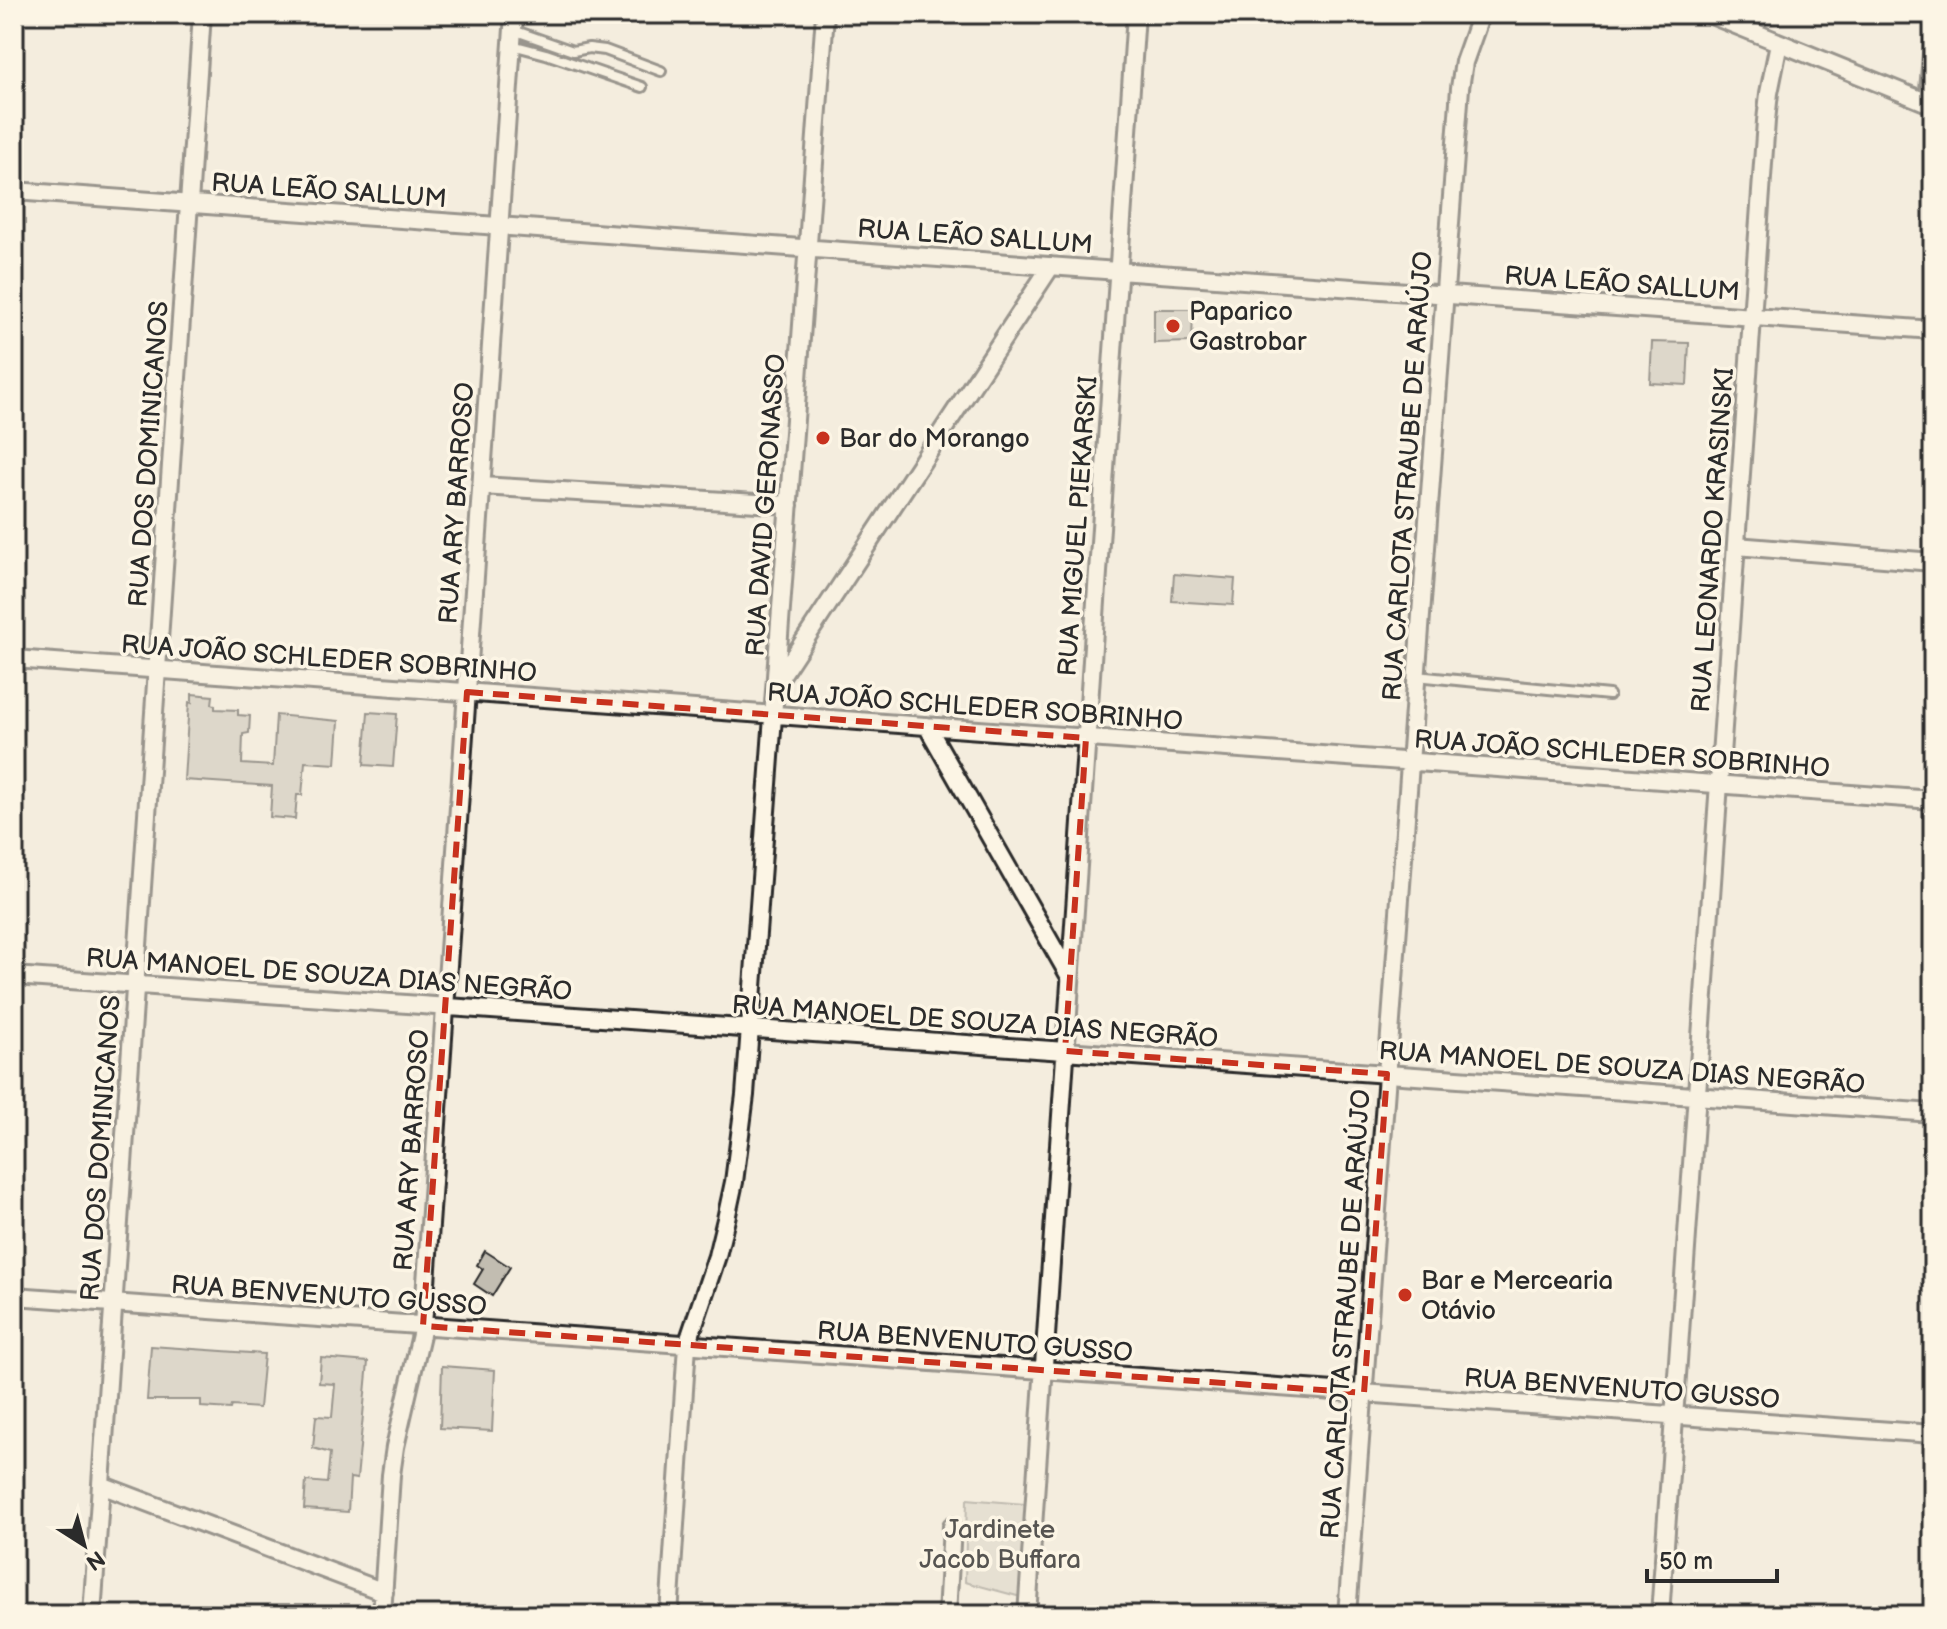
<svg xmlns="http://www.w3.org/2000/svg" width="1947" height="1629" viewBox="0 0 1947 1629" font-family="'Balsamiq Sans',sans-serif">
<rect width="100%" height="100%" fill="#f4edde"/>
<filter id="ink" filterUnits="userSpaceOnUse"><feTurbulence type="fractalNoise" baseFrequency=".0125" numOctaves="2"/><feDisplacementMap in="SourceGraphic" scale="16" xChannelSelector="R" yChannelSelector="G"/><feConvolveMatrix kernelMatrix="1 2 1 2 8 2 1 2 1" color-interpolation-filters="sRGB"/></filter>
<g filter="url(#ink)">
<path fill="#d6d1c4" stroke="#807e78" stroke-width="2" d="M967,1499L1036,1505L1032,1600L965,1582Z"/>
<path fill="#c2bdb1" stroke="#2b2b2b" stroke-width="2" d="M1154,309H1193L1192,342L1154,343Z
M1652,342L1689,343L1687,385L1650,383Z
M1174,574L1235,579L1233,605L1172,601Z
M192,694L213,696L212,704L215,705V709L238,710V715L250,716L249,733L243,734L242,764L273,766L276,715L339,721L336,764L305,762L302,795H297L295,819L270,817L272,786L184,780L189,702L192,703Z
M368,712L397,714L393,767L364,765Z
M485,1251L510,1267L492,1296L474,1284L483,1269L477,1265Z
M151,1346L264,1354L259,1408L232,1406L231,1409L201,1407V1400H147Z
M321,1358L368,1362L357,1479L350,1478L348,1512L304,1509L306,1481L327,1483L330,1453L313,1448L316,1416L332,1417L335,1384L319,1383Z
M442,1366L495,1370L492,1431L440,1428Z"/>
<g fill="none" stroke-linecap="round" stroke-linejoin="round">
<defs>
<path id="service" d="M513,30L573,51L589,48L605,50L661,71
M512,45L546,54L642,87
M1416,676L1609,695"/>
<path id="minor" d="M1709,14L1933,105
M1928,103L1933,42
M14,191L1933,330
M481,486L789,505
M1736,546L1933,562
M14,659L1933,800
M777,682L1051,266
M927,726L1070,977
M14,976L1933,1113
M14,1296L1933,1434
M101,1485L384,1592
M92,1615L202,14
M382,1615L391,1475L395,1447L423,1326L514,14
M669,1615L687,1345L717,1256L726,1219L734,1182L745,1095L825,14
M947,1615L952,1526
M1027,1615L1136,14
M1347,1615L1460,88L1464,62L1481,14
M1660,1615L1766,121L1769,93L1779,43"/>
</defs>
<use href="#service" stroke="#2b2b2b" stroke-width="14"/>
<use href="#minor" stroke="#2b2b2b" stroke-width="22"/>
<use href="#service" stroke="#fcf5e5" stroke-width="8"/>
<use href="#minor" stroke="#fcf5e5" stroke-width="16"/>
</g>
</g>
<path d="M0 0H1947V1629H0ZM467,692L1086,738L1065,1051L1387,1074L1364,1393L423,1326Z" fill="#f4edde" fill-opacity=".55" fill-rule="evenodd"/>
<path fill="none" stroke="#c8321e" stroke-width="6" stroke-dasharray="16 10" stroke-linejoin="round" d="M467,692L1086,738L1065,1051L1387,1074L1364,1393L423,1326Z"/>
<g fill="#c8321e" stroke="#fcf5e5" stroke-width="3">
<circle cx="1173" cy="326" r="8"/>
<circle cx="823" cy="438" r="8"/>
<circle cx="1405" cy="1295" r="8"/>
</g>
<g text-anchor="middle" stroke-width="7" stroke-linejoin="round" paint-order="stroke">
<g font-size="26" fill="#2b2b2b" stroke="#fcf5e5">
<text transform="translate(329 190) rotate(4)" y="9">RUA LEÃO SALLUM</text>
<text transform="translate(975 236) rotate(4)" y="9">RUA LEÃO SALLUM</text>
<text transform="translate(1622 283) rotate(4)" y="9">RUA LEÃO SALLUM</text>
<text transform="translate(148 454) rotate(-86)" y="9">RUA DOS DOMINICANOS</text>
<text transform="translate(1407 476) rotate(-86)" y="9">RUA CARLOTA STRAUBE DE ARAÚJO</text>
<text transform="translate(456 503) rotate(-86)" y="9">RUA ARY BARROSO</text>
<text transform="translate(765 505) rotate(-86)" y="9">RUA DAVID GERONASSO</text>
<text transform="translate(1077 526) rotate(-86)" y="9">RUA MIGUEL PIEKARSKI</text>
<text transform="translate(1712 540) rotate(-86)" y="9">RUA LEONARDO KRASINSKI</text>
<text transform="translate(329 658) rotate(4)" y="9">RUA JOÃO SCHLEDER SOBRINHO</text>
<text transform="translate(975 706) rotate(4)" y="9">RUA JOÃO SCHLEDER SOBRINHO</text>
<text transform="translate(1622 753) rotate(4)" y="9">RUA JOÃO SCHLEDER SOBRINHO</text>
<text transform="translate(329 974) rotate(4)" y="9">RUA MANOEL DE SOUZA DIAS NEGRÃO</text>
<text transform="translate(975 1021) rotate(4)" y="9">RUA MANOEL DE SOUZA DIAS NEGRÃO</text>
<text transform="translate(1622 1067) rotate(4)" y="9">RUA MANOEL DE SOUZA DIAS NEGRÃO</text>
<text transform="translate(100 1148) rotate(-86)" y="9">RUA DOS DOMINICANOS</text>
<text transform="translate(411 1150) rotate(-86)" y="9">RUA ARY BARROSO</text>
<text transform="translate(329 1295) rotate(4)" y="9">RUA BENVENUTO GUSSO</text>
<text transform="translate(1345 1314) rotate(-86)" y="9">RUA CARLOTA STRAUBE DE ARAÚJO</text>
<text transform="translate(975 1341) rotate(4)" y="9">RUA BENVENUTO GUSSO</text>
<text transform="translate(1622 1388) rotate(4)" y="9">RUA BENVENUTO GUSSO</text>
</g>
<g font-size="26" fill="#2b2b2b" stroke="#fcf5e5" text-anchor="start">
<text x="1189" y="320">Paparico<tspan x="1189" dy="30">Gastrobar</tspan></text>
<text x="839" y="447">Bar do Morango</text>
<text x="1421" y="1289">Bar e Mercearia<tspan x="1421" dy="30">Otávio</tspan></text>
</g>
<g font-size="26" fill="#565451" stroke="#fcf5e5">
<text x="1000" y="1538">Jardinete<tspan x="1000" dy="30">Jacob Buffara</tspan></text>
</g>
</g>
<rect width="1947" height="1629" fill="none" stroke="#fcf5e5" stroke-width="48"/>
<rect x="24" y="24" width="1899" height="1581" fill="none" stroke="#2b2b2b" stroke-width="3" filter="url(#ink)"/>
<g transform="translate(84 1545) rotate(144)" stroke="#fcf5e5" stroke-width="6" paint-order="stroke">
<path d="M0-6L14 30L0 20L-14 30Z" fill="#2b2b2b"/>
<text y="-12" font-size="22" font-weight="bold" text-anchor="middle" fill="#2b2b2b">N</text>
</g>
<path d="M1647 1569v12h130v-12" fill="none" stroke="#2b2b2b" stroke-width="4"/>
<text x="1659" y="1569" font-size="24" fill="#2b2b2b" stroke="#fcf5e5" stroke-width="6" paint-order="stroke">50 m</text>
</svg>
